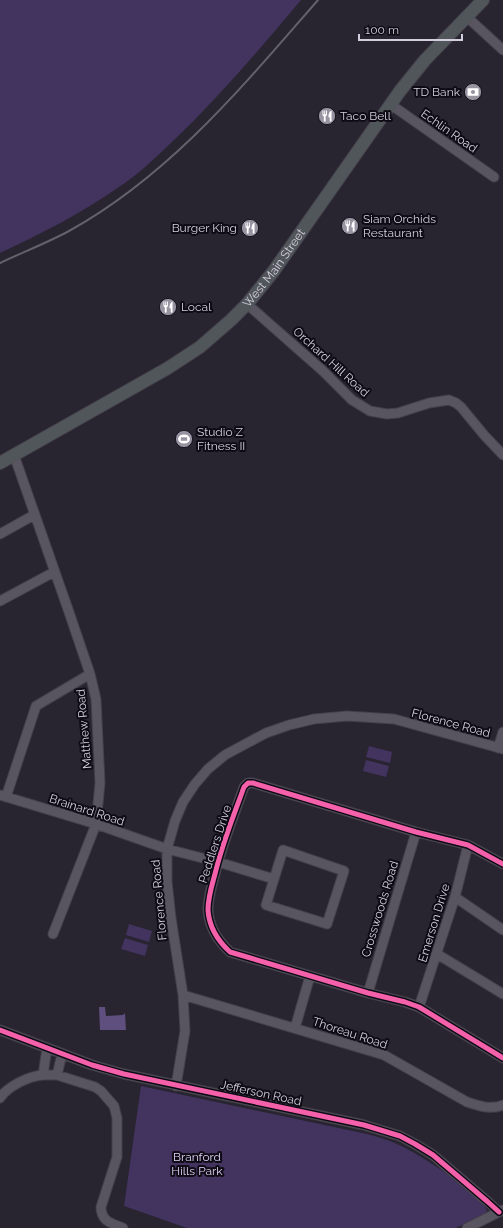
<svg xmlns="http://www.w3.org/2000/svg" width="503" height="1228" viewBox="0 0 503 1228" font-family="Raleway,sans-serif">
<rect width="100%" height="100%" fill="#282430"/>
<path fill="#42335f" d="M0,0H301C260,49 218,98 172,142C155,158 139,174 119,187C82,213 41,234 0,253Z
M369,746L392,752L390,763L366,757Z
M366,760L389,766L386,777L363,771Z
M129,924L152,931L149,942L126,935Z
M125,938L148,945L145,956L121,949Z
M141,1086L367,1134C378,1137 389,1140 399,1145C416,1152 484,1195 487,1211L485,1214L456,1228H187L124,1206Z"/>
<path fill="#5e4f7f" d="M99,1007H105L106,1016L123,1015L125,1013L126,1030H100Z"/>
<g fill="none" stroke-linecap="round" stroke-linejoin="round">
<defs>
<path id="minor" d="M467,17L503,50
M390,104L494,177
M247,304L323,371L352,400L370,411L387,414L398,413L429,403L449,400L456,403L461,407L484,435L503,455
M14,455L70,615L90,674L96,699L100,783L96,824L53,934
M0,534L34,515
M0,601L54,572
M498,748L503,732
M0,795L96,824L167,849L218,862L274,879
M6,797L36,706L90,674
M283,850L344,871L327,924L266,905Z
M503,864L468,845L416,832L253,783H248L244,787C234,815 222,844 215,874C212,885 208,897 208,910C209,927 217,940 230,952L368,993L405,1002L419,1007L503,1058
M455,897L503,930
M437,954L503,994
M368,993L416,832
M183,995L384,1055L467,1102C479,1106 491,1110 503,1105
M419,1007L455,897L468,845
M295,1028L310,976
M0,1030L92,1065L124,1074L364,1125L400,1136L415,1144L433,1155L460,1178L488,1202L499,1212
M43,1075H57L95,1087L101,1091L114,1106L117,1118V1157L101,1207C101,1221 111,1223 123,1228
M57,1075L62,1054
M176,1086L185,1031L183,995L171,918L167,881V849L175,821L183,802L195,784L208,769L225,755L266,733L289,725L314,719L347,716L394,719L503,749
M0,1098C8,1086 29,1076 43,1075L47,1048
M467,1228L503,1210"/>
<g id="major">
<path id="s1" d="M0,463L168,368L200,347L231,320L247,304L273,272L400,91L425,60L483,0"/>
</g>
</defs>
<use href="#minor" stroke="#43404b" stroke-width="11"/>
<use href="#major" stroke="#43404b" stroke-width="14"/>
<use href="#minor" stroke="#585560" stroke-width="9"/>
<use href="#major" stroke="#51565a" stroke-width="12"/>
<path stroke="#64616a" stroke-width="2" d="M0,263C23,252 47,243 69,231C170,175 243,86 318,0"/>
<defs>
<path id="cycleway" d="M503,864L468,845L416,832L253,783H248L244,787C234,815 222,844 215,874C212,885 208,897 208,910C209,927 217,940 230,952L368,993L405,1002L419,1007L503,1058
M0,1030L92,1065L124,1074L364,1125L400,1136L415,1144L433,1155L460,1178L488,1202L499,1212"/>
</defs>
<use href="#cycleway" stroke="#0e0b15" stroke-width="8"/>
<use href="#cycleway" stroke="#f560ab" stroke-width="5"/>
</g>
<defs>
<symbol id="bank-disc" viewBox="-11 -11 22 22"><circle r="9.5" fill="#9793a1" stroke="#0e0b15"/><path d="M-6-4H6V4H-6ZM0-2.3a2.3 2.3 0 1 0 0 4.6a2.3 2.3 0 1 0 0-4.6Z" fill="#fff"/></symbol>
<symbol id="restaurant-disc" viewBox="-11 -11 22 22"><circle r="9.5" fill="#9793a1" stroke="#0e0b15"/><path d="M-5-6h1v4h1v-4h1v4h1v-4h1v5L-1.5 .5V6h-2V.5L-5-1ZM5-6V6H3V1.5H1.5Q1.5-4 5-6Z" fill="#fff"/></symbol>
<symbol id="stadium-disc" viewBox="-11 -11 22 22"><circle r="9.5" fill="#9793a1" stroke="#0e0b15"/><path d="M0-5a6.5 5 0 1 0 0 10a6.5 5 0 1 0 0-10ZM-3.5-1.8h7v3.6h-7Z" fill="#fff"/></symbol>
</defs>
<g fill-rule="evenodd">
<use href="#bank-disc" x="463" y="82" width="20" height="20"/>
<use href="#restaurant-disc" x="317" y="106" width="20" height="20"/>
<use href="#restaurant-disc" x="340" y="216" width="20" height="20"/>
<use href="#restaurant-disc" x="240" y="218" width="20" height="20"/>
<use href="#restaurant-disc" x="158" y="297" width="20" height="20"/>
<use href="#stadium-disc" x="174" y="429" width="20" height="20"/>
</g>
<g text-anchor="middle" stroke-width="4" stroke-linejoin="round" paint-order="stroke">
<g font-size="12" fill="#d3cfde" stroke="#0e0b15" text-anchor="start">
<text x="460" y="96" text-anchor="end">TD Bank</text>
<text x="340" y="120">Taco Bell</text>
<text x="363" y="223">Siam Orchids<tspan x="363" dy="14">Restaurant</tspan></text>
<text x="237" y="232" text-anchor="end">Burger King</text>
<text x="181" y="311">Local</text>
<text x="197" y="436">Studio Z<tspan x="197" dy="14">Fitness II</tspan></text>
</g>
<g font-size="12" fill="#d3cfde" stroke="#0e0b15">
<text transform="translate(449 131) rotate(35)" y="4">Echlin Road</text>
<text dy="4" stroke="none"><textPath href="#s1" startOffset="340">West Main Street</textPath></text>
<text transform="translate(331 362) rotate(42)" y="4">Orchard Hill Road</text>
<text transform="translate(451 723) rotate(15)" y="4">Florence Road</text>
<text transform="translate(84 729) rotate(-95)" y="4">Matthew Road</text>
<text transform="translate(87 810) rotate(18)" y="4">Brainard Road</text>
<text transform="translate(215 844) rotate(-72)" y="4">Peddlers Drive</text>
<text transform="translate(159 900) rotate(-95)" y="4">Florence Road</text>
<text transform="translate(380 909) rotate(-73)" y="4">Crosswoods Road</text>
<text transform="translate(434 923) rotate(-73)" y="4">Emerson Drive</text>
<text transform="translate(350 1033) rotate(18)" y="4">Thoreau Road</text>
<text transform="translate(261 1093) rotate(12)" y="4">Jefferson Road</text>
</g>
<g font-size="12" fill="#ded5f6" stroke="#0e0b15">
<text x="197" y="1161">Branford<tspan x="197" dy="14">Hills Park</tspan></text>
</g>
</g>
<path d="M359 34v6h103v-6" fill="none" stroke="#d3cfde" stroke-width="2"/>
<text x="365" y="34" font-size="12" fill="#d3cfde" stroke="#0e0b15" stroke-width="3" paint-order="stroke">100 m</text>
</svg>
